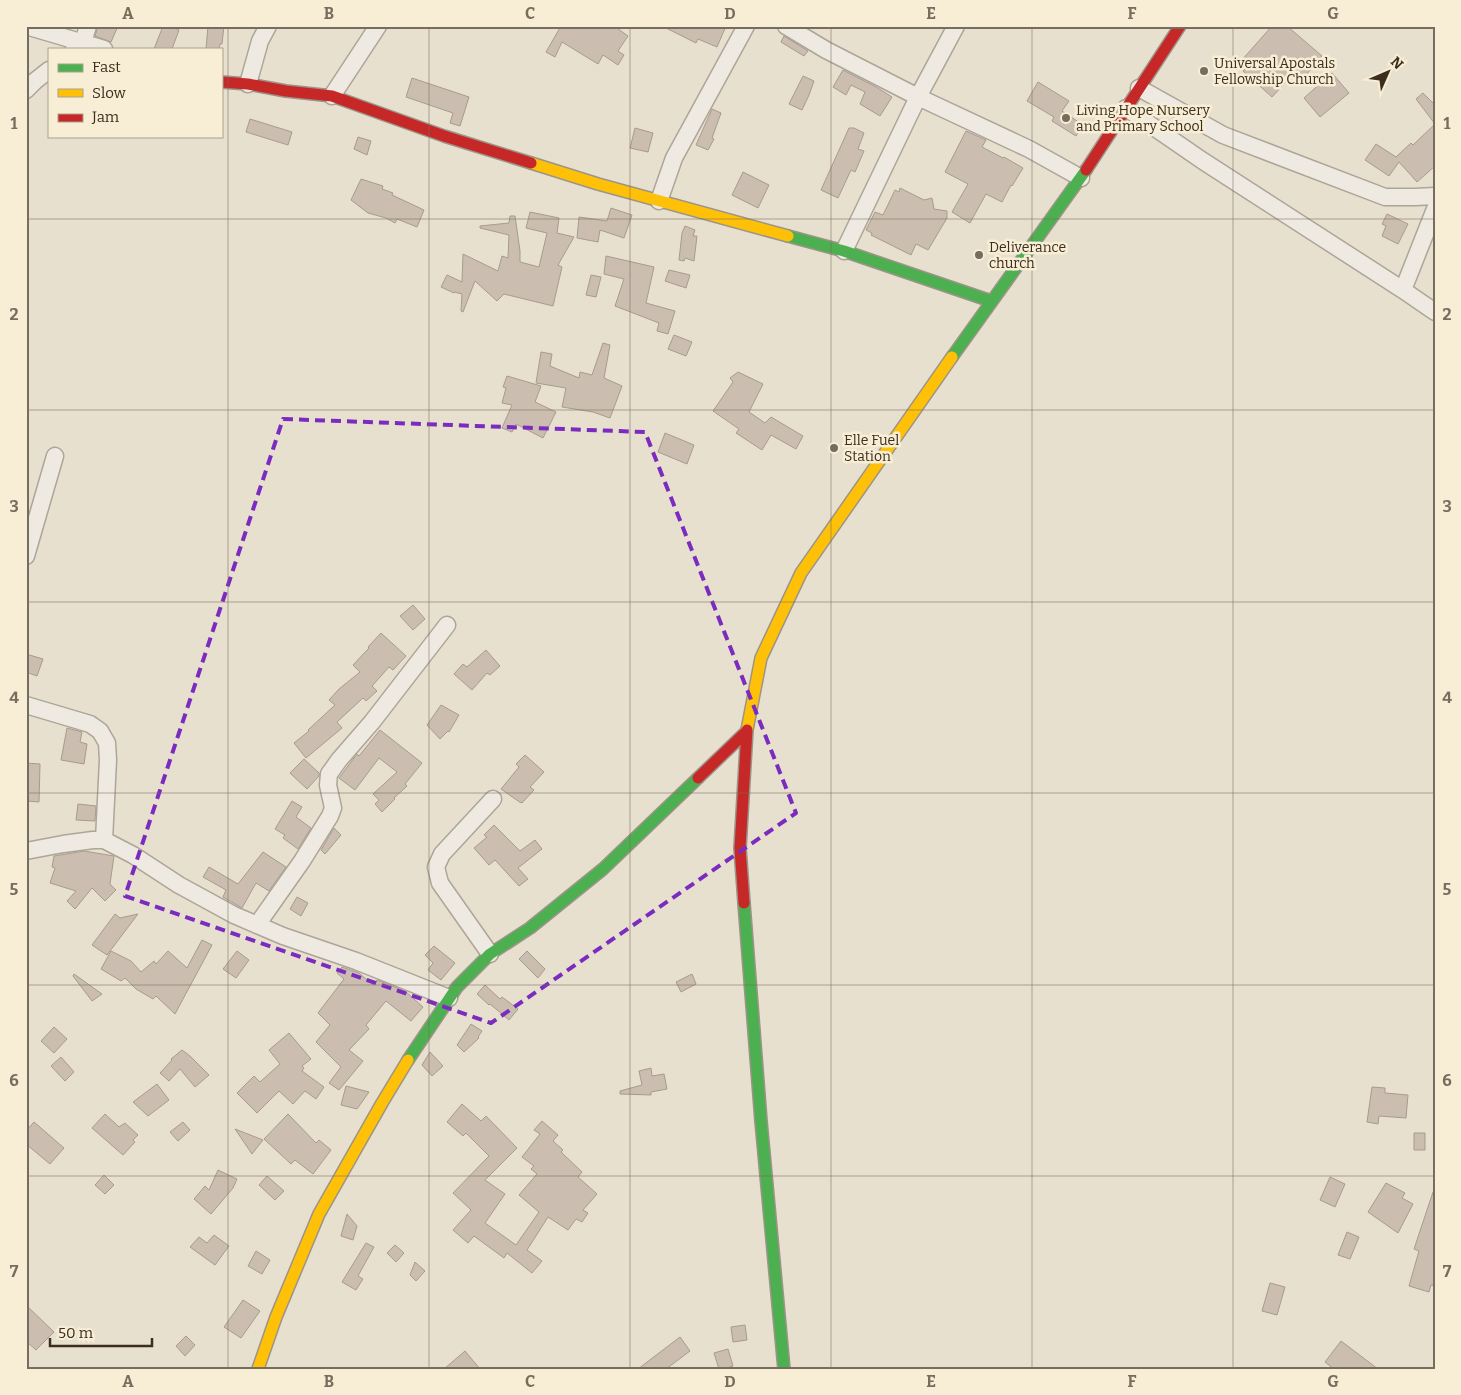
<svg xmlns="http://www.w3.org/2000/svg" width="1461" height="1395" viewBox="0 0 1461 1395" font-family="Bitter,serif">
<rect width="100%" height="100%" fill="#e7e0cf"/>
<path fill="#cbbeb0" stroke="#a79b8e" d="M98,26H118L111,42L95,36Z
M163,26H169L179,30L172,49H154Z
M208,26H224L222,44H220L219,49H206Z
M561,26H614L628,36L618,51L624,55L618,65L603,55L598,64L562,42L555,57L546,52Z
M662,26H726L717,47L698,39L696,43Z
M1272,26H1287L1322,56L1301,81L1294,73L1272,97L1243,71L1247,67L1241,61Z
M784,36L808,51L804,56L781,42Z
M843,70L876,87L892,97L880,116L860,104L865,92L851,85L846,95L833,87Z
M1332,73L1349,93L1320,117L1304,98Z
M803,76L814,81L809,95L802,110L789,104Z
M412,78L469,97L460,126L450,123L453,113L406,97Z
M1038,82L1069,101L1062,111L1083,125L1076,136L1052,121L1054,117L1027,101Z
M1423,93L1435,105V124L1416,99Z
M712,109L721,113L712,138L714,139L708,150L696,145Z
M250,119L292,132L288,145L246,132Z
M1435,124V166L1417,182L1399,162L1389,176L1365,160L1376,144L1396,157L1411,143L1413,145Z
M635,128L653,133L648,152L630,148Z
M849,128H854L864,133L858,149L864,151L855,172L851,170L838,198L821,190Z
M966,131L986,140L982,147L1003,158L1004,157L1023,168L1012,186L1011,185L1002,202L986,194L970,223L952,212L968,184L945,172Z
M358,137L371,141L367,155L354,149Z
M743,172L769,185L758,208L732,195Z
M361,179L383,186L382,189L393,193L392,195L424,210L417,227L397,219L395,223L386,218L368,213L351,200Z
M900,188L924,200L932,198L934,209L947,211V218L928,250L916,244L911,255L871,235L872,233L866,230L875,212L883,215L895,190L899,192Z
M611,208L632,215L624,238L600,230L598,242L577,238L579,217L607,221Z
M530,212L559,218L557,233L574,237L558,265L562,267L553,306L504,294L497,301L475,281L463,312L461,311L462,294L454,292V293L441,287L447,275L462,282L463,254L498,271L502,256L508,258L509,235L480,228V226L509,223L510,216H515L520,251V262L539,267L547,233L526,228Z
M1387,214L1408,224L1398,244L1382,236L1386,226L1382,224Z
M685,226L695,230L693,236H697L694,261L685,258L684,261L679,260L682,233Z
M606,256L654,267L646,303L675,311L668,334L657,331L659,323L615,306L624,279L604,274Z
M669,270L690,275L686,288L665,281Z
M591,275L601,277L596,297L586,295Z
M674,335L692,342L686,356L668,349Z
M603,343L610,345L604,378L622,386L610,418L593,412L562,407L566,388L536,383L541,352L552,354L550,366L579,378L580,372L592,375Z
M738,372L763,384L749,412L765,423L771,417L803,436L796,449L771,435L762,450L736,433L739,429L713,411L733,382L730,378Z
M507,376L541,386L535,402L556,412L543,438L516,424L512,432L502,428L512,405L502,403L506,388L503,387Z
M665,433L694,445L687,464L658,452Z
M413,605L425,619L413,630L400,616Z
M381,633L406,656L393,670L389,667L372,686L377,691L366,701L363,698L337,722L342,728L306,758L294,743L309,731L308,730L335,705L329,700L339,689L360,672L353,665L369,648L368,647Z
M486,650L500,666L490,675L487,673L472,690L454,674L463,664L467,667Z
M26,654L43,659L37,676L26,672Z
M441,705L459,715L449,732L448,731L440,739L427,725Z
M67,728L82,732L80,742L87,744L84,764L61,760Z
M380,730L422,763L405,784L407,786L394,798L395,799L382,812L375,804L379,800L373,794L397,772L379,758L355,790L339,778L357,754L359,756Z
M525,755L544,772L530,787L534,790L522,803L521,802V803L501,789L519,767L516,764Z
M304,759L319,773V776L307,789L290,773Z
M26,763L40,764L39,802L26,801Z
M292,801L302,807L296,817L311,828L298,849L283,838L285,835L275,829Z
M78,804L96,806L95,821L76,820Z
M494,825L520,851L535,840L542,849L518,868L528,879L519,886L495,860L489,865L474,848L487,837L484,835Z
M334,828L341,835L325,854L321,850Z
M84,851L114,856L110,884L116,890L105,901L92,888L75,909L67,901L76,891L50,883L55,868L52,867L54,856Z
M263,852L286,867L269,891L256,883L242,908L223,897L226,890L203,877L209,867L238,884Z
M297,897L308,903L301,916L290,909Z
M115,914L120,918L138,914L107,955L92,945Z
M202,940L212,945L175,1014L156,996L153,999L136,989L125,978L121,981L101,969L111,951L131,961L141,972L154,961L156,964L168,951L187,968Z
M434,946L455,963L441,980L428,970L433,963L425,955Z
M237,951L249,960L236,978L223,969Z
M527,951L545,969L538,978L519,959Z
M342,967L359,973L373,985L377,980L405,991L423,1007L411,1021L386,1001L366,1025L369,1029L349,1050L363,1061L339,1090L329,1083L341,1067L316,1042L330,1025L318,1013L344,979L337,973Z
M74,974L102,994L92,1001L73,976Z
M692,974L696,984L681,992L676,982Z
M485,985L500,999L502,997L518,1009L509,1020L490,1004L489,1005L477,994Z
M471,1024L482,1031L478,1037L479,1038L464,1052L457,1045Z
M54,1027L67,1039L54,1053L41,1041Z
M289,1033L311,1059L302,1066L304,1068L302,1071L324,1087L316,1099L305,1091L293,1104L279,1091L257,1113L237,1093L254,1076L260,1082L280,1064L269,1050Z
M182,1050L190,1056L209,1075L195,1087L180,1069L169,1081L160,1073L172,1060L171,1059Z
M430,1052L443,1066L432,1076L422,1065Z
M61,1057L74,1072L65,1081L51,1066Z
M651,1068L652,1076L664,1074L667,1089L651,1092V1095L620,1094V1091L642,1085L639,1071Z
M157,1084L169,1100L148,1116L133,1102Z
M346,1086L369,1092L357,1109L341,1105Z
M1372,1087L1385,1088V1093L1408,1095L1406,1118L1379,1116L1378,1124L1367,1122Z
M462,1104L481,1121L486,1116L517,1148L485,1180L505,1194L485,1223L516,1245L539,1212L519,1195L537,1174L531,1169L534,1166L522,1157L540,1134L534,1130L542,1121L558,1135L553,1141L563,1150L561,1152L582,1172L578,1177L597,1194L583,1210L588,1213L582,1222L576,1219L568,1230L548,1217L527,1250L542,1261L532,1273L507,1253L504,1258L474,1236L468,1243L453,1230L471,1210L453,1193L489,1156L466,1133L463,1136L447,1122Z
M105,1114L119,1127L125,1123L138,1135L133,1140L135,1142L123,1155L92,1128Z
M288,1114L316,1143L319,1140L331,1150L313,1174L295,1160L291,1164L264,1139Z
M34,1122L64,1148L50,1164L26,1144V1131Z
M183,1122L190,1130L178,1141L170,1132Z
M235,1129L263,1140L252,1154Z
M1414,1133H1425V1150H1414Z
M218,1170L237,1179L233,1188L211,1214L194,1199L205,1186L209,1190Z
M104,1175L114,1185L105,1194L95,1185Z
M267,1176L284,1191L275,1200L259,1185Z
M1330,1177L1345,1184L1335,1207L1320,1200Z
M1386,1183L1405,1193L1402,1198L1413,1204L1398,1233L1368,1212Z
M1433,1192L1435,1193V1286L1431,1285L1429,1292L1409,1286L1419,1251L1414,1249Z
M347,1214L357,1226L353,1240L341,1236Z
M1347,1232L1359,1237L1350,1259L1338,1255Z
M214,1235L229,1246L215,1265L190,1247L199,1237L207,1243Z
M366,1243L374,1247L358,1276L363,1279L356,1290L342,1282Z
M395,1245L404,1253L396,1262L387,1253Z
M256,1251L270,1260L262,1274L248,1266Z
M415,1262L425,1271L416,1281L410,1275Z
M1270,1283L1285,1287L1277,1315L1262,1311Z
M243,1300L260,1311L241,1338L224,1327Z
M26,1305L54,1332L36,1350L26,1341Z
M745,1325L747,1340L733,1342L731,1327Z
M186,1336L195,1345L185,1356L176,1346Z
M680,1337L690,1351L666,1369H638Z
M1341,1341L1378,1369H1334L1325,1362Z
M728,1349L733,1366L724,1369H719L714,1353Z
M465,1351L480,1369H444Z"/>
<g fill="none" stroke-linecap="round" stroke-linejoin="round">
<defs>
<path id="street" d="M26,26L104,49
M786,26L826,50L918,97L1029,149L1081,178
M74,49L83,42L88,26
M248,84L260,41L268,26
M1139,88L1223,135L1385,197H1415L1435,196
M26,90L35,81L49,70
M332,96L378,26
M1126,108L1203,161L1403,290L1435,312
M659,201L674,158L746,26
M844,251L918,97L956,26
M1403,290L1435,209
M26,556L55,456
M26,705L90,724L100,731L107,743L108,760L104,840
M26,851L63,844L93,840H104L133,855L179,885L234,915L283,936L356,961L449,998
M257,925L302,861L330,816L333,808L328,785L329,774L339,760L372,722L447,625
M490,954L440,883L436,867L442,854L493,799"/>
<path id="fast" d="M788,236L844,251L991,301
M952,357L1086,170
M744,903L761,1121L784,1369
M408,1060L457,987L490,954L530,928L603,869L698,778"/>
<path id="slow" d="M531,163L598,184L788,236
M747,730L761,658L801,573L952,357
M258,1369L276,1317L319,1214L382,1103L408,1060"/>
<path id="jam" d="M221,82L248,84L286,91L332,96L444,136L531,163
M1086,170L1180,26
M698,778L747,731
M744,903L740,848L747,730"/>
</defs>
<use href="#street" stroke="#aca598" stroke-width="19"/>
<use href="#fast" stroke="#9c9488" stroke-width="14"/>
<use href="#slow" stroke="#9c9488" stroke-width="14"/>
<use href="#jam" stroke="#9c9488" stroke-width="14"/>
<use href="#street" stroke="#efeae1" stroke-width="16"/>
<use href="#fast" stroke="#4caf50" stroke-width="11"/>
<use href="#slow" stroke="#ffc107" stroke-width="11"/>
<use href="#jam" stroke="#c62828" stroke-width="11"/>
</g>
<path fill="none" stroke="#7b2cbf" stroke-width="4" stroke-dasharray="10 6" stroke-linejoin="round" d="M283,419L645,432L796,813L491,1023L125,896Z"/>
<path fill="none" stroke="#786c5c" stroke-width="1" stroke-opacity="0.55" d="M228,26V1369M429,26V1369M630,26V1369M831,26V1369M1032,26V1369M1233,26V1369M26,219H1435M26,410H1435M26,602H1435M26,793H1435M26,985H1435M26,1176H1435"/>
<g fill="#786c5c" stroke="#f7eed5" stroke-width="2">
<circle cx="1204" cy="71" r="5"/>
<circle cx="1066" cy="118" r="5"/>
<circle cx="979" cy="255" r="5"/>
<circle cx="834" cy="448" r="5"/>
</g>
<g text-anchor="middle" stroke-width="5" stroke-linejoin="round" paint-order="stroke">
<g font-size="14" fill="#3c2d1e" stroke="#f7eed5" text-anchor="start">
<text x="1214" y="68">Universal Apostals<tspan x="1214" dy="16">Fellowship Church</tspan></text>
<text x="1076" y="115">Living Hope Nursery<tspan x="1076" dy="16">and Primary School</tspan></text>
<text x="989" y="252">Deliverance<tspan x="989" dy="16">church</tspan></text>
<text x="844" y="445">Elle Fuel<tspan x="844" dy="16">Station</tspan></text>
</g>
</g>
<rect width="1461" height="1395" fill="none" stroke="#f7eed5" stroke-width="55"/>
<rect x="48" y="48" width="175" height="90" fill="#f7eed5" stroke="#aca18c"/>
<rect x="58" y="64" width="25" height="8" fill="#4caf50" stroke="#aca18c"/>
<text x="92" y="72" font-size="15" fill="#3c2d1e">Fast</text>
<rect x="58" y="89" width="25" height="8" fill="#ffc107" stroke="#aca18c"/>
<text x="92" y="98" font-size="15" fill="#3c2d1e">Slow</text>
<rect x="58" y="114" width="25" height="8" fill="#c62828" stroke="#aca18c"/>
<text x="92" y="122" font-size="15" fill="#3c2d1e">Jam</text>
<g transform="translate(1388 72) rotate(45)" stroke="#f7eed5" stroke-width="4" paint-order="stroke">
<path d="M0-4L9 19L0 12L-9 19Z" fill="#3c2d1e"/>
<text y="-8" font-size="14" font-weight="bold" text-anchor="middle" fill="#3c2d1e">N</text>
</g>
<path d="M50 1338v8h102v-8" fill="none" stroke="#3c2d1e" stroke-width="2.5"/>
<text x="58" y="1338" font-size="15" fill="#3c2d1e" stroke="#f7eed5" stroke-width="4" paint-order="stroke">50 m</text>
<rect x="28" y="28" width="1406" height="1340" fill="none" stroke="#786c5c" stroke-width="2"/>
<g font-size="16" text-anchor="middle" font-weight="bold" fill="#786c5c">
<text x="128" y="19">A</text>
<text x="329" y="19">B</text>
<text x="530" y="19">C</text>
<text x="730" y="19">D</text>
<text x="931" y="19">E</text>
<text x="1132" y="19">F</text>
<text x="1333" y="19">G</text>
<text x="14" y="129">1</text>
<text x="1447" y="129">1</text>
<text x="14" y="320">2</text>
<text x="1447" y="320">2</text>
<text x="14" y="512">3</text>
<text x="1447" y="512">3</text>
<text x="14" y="703">4</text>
<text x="1447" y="703">4</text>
<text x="14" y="895">5</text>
<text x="1447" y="895">5</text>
<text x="14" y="1086">6</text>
<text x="1447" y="1086">6</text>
<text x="14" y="1277">7</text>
<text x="1447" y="1277">7</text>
<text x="128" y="1387">A</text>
<text x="329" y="1387">B</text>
<text x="530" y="1387">C</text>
<text x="730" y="1387">D</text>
<text x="931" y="1387">E</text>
<text x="1132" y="1387">F</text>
<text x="1333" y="1387">G</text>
</g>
</svg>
